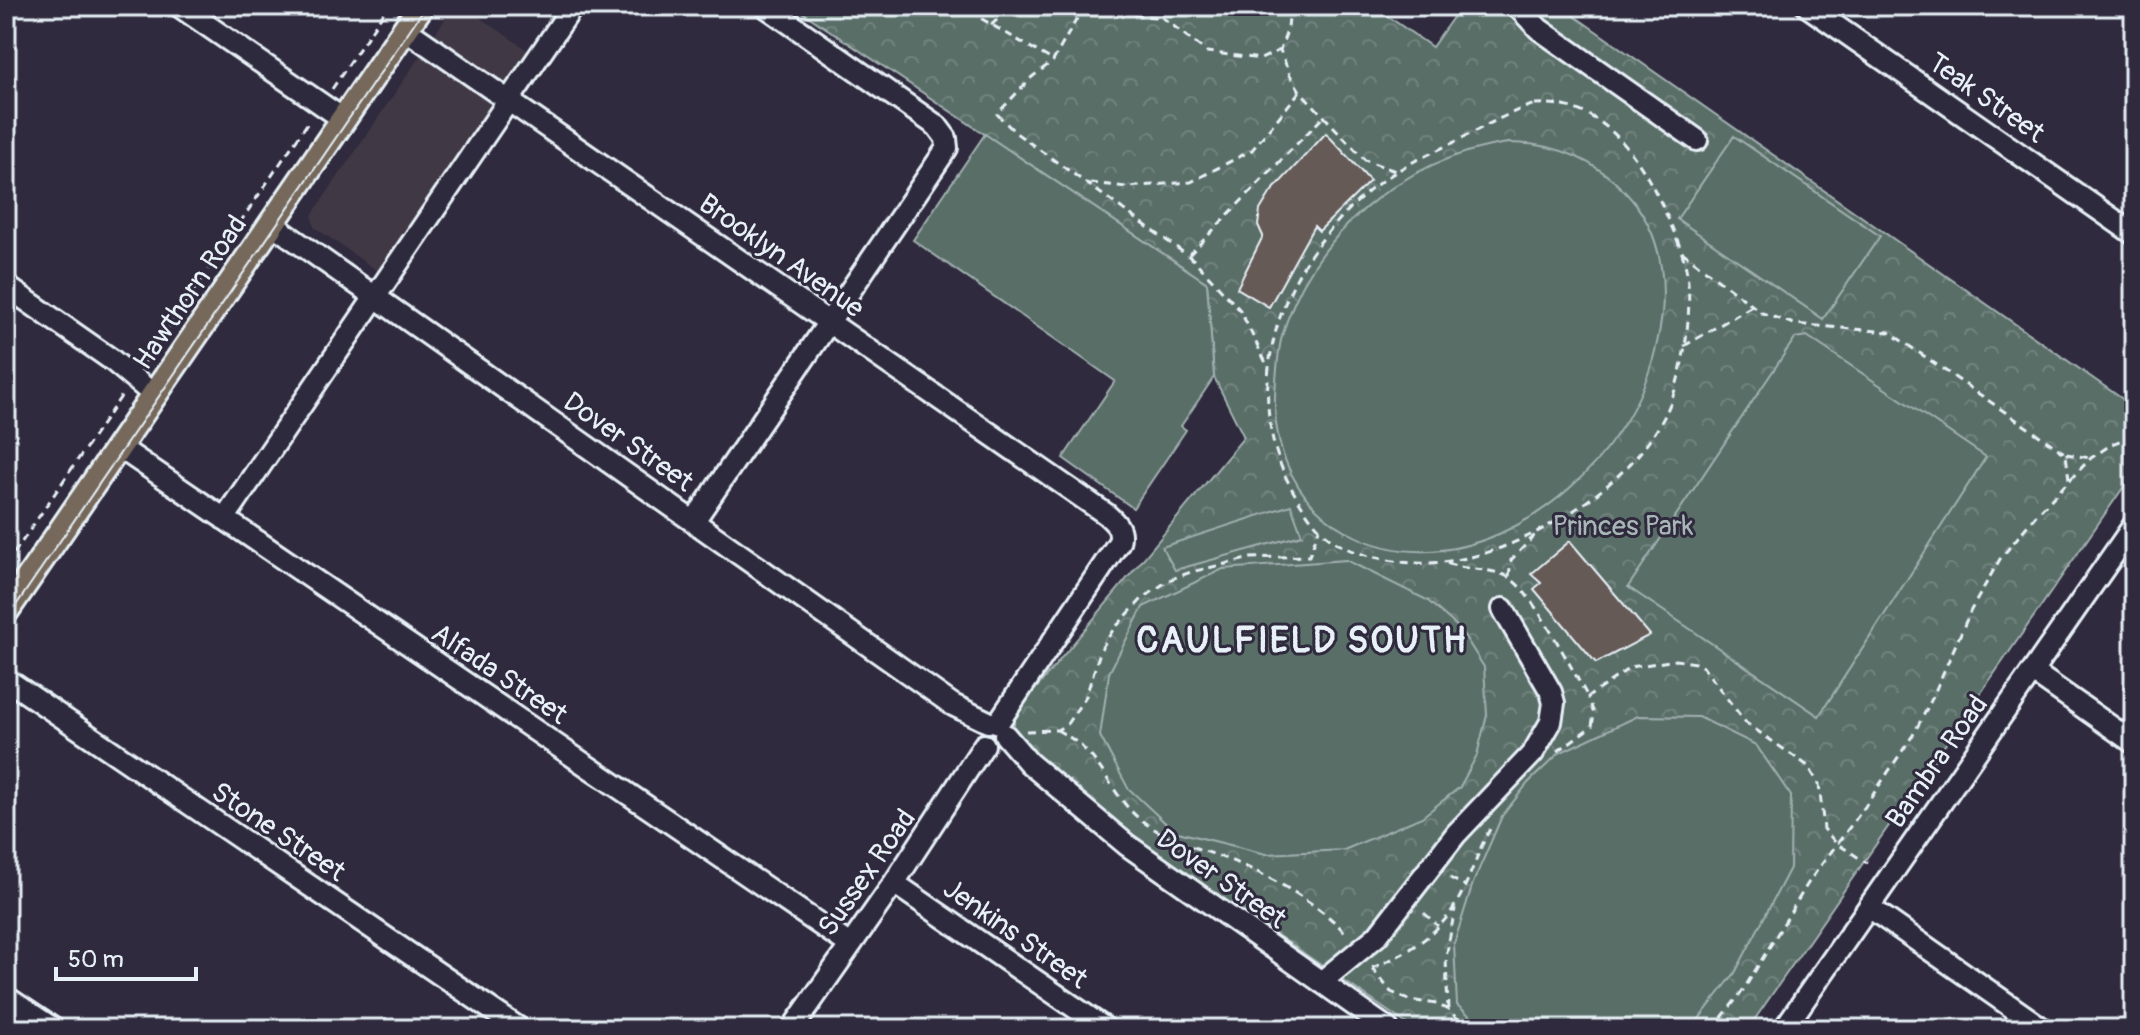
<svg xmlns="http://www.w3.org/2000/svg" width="2140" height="1035" viewBox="0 0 2140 1035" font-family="Pangolin,sans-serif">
<defs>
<pattern id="forest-crowns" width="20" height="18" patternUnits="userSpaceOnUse" patternTransform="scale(2)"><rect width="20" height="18" fill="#5a6e67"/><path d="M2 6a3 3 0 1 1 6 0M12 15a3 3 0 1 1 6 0" fill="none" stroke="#72837e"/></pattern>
</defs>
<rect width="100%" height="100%" fill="#2f2a3d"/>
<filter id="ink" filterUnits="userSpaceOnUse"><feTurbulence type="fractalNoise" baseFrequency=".0125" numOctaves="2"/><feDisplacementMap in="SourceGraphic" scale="16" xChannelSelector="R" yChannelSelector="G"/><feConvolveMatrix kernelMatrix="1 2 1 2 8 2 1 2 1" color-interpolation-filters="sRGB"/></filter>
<g filter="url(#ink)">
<path fill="#403844" d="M454,6H463L542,60L392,281L314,227L312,215Z"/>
<path fill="url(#forest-crowns)" stroke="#a1b0b0" stroke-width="2" d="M793,6H1373L1432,47L1461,6H1560L2134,407V472L1748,1029H1414L1134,837L1023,745C1014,732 1010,724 1019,709L1244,437L1214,377L1207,283Z"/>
<path fill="#5a6e67" stroke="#a1b0b0" stroke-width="2" d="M985,134L1207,283L1214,377L1181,426L1186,430L1133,508L1063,458L1115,381L913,240Z
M1734,136L1880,236L1823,319L1677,219Z
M1508,143C1554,143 1593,158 1625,192C1657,225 1666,269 1662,314C1657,355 1643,396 1620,430C1565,515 1446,587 1347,532C1298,505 1273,452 1275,396C1276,378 1277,359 1281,340C1308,237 1403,157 1508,143Z
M1807,336L1986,457L1819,716L1628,587L1795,338Z
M1291,505L1302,535L1175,570L1162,547Z
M1346,560L1427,600L1460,629L1484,667L1487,715L1477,755L1460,787L1422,817L1344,850L1266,854L1174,831L1128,788L1100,736L1109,673L1143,607L1223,569Z
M1638,716L1699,717L1756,745L1791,796L1790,868L1735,973L1691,1029H1485L1457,1005L1454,944L1473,883L1502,816L1528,783L1559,753Z"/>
<path fill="#665a56" stroke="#e8f1f8" stroke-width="2" d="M1326,133L1370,181L1319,231L1314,226L1269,307L1237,288L1263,236L1258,225L1260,210L1271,192Z
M1570,541L1650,635L1596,663L1534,589L1541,583L1531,574Z"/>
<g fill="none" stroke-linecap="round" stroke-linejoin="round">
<defs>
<path id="minor" d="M179,6L343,119
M1517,6L1539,29L1697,140
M1807,6L2134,234
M405,29L1106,514C1115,522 1123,529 1119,542L998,723
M272,224L953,705L988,722
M6,286L112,360L154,395
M119,447L850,945
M224,519L573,6
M694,521L947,148L946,138L937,126L765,6
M2033,672L2134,743
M6,679L520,1029
M1005,735L1029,763L1127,845L1388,1029
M894,883L1106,1029
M1869,907L2043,1029
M1321,982L1377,936L1456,834L1533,753L1551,722L1554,703L1551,692L1503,609
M6,997L54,1029
M792,1029L894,883L984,745
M1784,1029L2134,525"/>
<path id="major" d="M6,611L421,6"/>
</defs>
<use href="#minor" stroke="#e8f1f8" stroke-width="26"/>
<use href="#major" stroke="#e8f1f8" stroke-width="30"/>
<path stroke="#e8f1f8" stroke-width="3" stroke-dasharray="8 6" stroke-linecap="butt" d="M975,6L982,19L1052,60
M1084,6L1053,61L1032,77L997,114L1016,133L1194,260L1240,310L1269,369
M1093,6L1102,11L1163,18L1207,52L1261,59L1280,50
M1285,6L1289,17L1288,28L1280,50L1290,75L1300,91L1365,160L1395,171
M991,25L1013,6
M332,89L388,6
M1535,104C1604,99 1642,160 1667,216C1675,234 1684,254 1687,274C1693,314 1683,379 1665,415C1642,462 1591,503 1546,527C1502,551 1451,568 1401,562C1381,559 1360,555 1342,546C1320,534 1308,516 1296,496C1249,420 1264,320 1314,250C1336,221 1367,188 1399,170C1420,157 1444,148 1466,136C1489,124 1510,112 1535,104Z
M1090,183L1127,187L1191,182L1252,150L1300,91
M1682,252L1762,313L1794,324L1889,332L2066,454L2069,480
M1189,255L1323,117
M1684,346L1752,306
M145,362L309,121
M2066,454L2090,458
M1447,563C1466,571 1489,567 1508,577C1532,590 1572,670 1588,697
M6,565L122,395
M1509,576L1511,560L1536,534
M1057,730C1066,735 1075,740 1083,748C1107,770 1117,804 1145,823C1169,840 1197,848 1224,858C1265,873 1320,903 1348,936
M1026,731L1057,730L1067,724L1086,696L1101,649L1113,630L1142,599L1169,580L1191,572L1251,558L1309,556L1319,529
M1558,751L1592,726L1594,714L1588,697L1631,667L1676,660L1695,663L1703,667L1746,723L1808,766L1819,784L1824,829L1836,843L1867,863
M1450,878L1464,885
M1424,913L1438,926
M1372,968C1406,954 1437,936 1456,904C1470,880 1477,852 1490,829
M1372,968L1391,992L1409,1000L1437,1004L1448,1010L1469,1029
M1448,1010L1446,958L1455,908
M1713,1029L1744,989L1810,880L1864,808L1913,735L1929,705L1971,610L2000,559L2036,515L2091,458L2112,444L2134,435"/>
<use href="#minor" stroke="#2f2a3d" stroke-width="20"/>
<use href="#major" stroke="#76695c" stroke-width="24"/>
<path stroke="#e8f1f8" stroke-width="2" d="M6,620L426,6"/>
</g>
</g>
<g text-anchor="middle" stroke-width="6" stroke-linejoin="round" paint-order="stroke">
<g font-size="28" fill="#e8f1f8" stroke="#2f2a3d">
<text transform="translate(1987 97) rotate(35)" y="10">Teak Street</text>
<text transform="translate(782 255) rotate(35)" y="10">Brooklyn Avenue</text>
<text transform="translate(189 292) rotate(-56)" y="10">Hawthorn Road</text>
<text transform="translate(629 441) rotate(35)" y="10">Dover Street</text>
<text transform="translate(500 673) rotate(34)" y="10">Alfada Street</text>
<text transform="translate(1936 761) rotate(-55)" y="10">Bambra Road</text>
<text transform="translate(279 831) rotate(34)" y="10">Stone Street</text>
<text transform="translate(866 872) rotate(-55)" y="10">Sussex Road</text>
<text transform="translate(1222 878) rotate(35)" y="10">Dover Street</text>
<text transform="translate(1016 933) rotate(35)" y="10">Jenkins Street</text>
</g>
<g font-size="28" fill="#a8b6b7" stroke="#2f2a3d">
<text x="1623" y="535">Princes Park</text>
</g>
<g font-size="36" font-weight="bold" letter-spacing="2" fill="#e8f1f8" stroke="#2f2a3d">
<text x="1302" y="652">CAULFIELD SOUTH</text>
</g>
</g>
<rect width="2140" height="1035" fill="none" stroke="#2f2a3d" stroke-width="32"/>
<rect x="16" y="16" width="2108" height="1003" fill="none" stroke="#e8f1f8" stroke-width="3" filter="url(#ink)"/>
<path d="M56 967v12h140v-12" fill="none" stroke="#e8f1f8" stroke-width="4"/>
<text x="68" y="967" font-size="24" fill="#e8f1f8" stroke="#2f2a3d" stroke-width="6" paint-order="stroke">50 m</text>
</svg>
